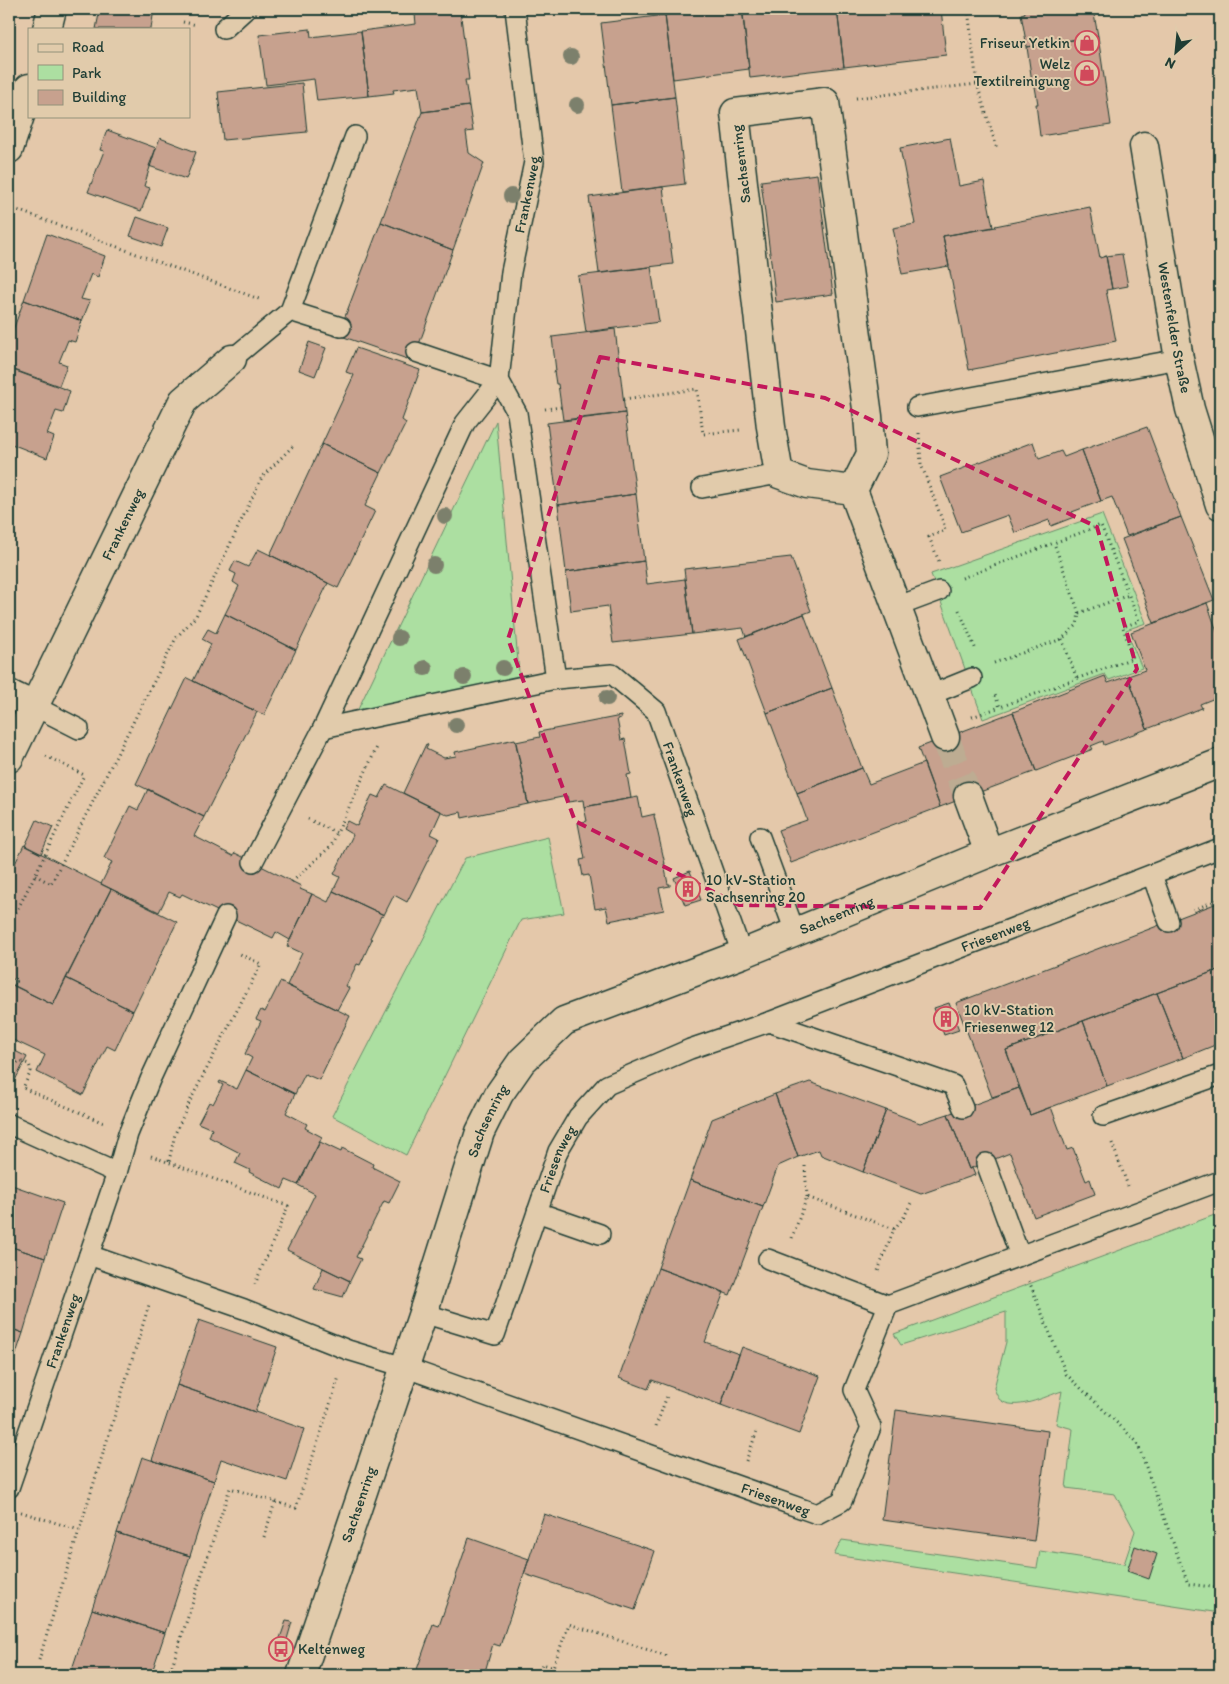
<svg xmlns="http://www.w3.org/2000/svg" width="1229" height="1684" viewBox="0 0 1229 1684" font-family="Itim,sans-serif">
<rect width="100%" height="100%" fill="#e4c8aa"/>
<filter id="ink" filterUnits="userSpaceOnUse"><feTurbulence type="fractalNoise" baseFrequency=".02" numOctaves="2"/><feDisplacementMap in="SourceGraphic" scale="10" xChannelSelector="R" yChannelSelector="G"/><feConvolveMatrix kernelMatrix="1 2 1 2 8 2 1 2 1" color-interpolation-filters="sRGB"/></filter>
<g filter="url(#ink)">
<path fill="#acdfa1" stroke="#668e6a" d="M496,421L520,683L351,724Z
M1102,514L1146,623L1126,630L1142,668L1109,680L1105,674L983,719L931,574Z
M548,837L564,913L521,920L406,1155L332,1116L465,858Z
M1220,1213V1613L834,1555L842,1540L1037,1568L1040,1551L1124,1564L1135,1531L1115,1494L1066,1488L1073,1429L1056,1424L1062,1391C1046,1396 1014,1413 999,1399C997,1396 995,1391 994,1388L1006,1342V1312L901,1345L894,1334Z"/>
<path fill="#c7a18e" stroke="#1f3d34" d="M100,9H154L151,29H96Z
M460,9L469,80H465L469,106L422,112L418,87L393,90L394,93L369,96L361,31L416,24L415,14Z
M722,9H742L749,69L673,79L665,15Z
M792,9H837L844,67L750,78L743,14Z
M837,9H941L946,55L844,67Z
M1024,9H1093L1098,36L1027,47L1021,14L1025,13Z
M665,15L675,97L611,105L601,23Z
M310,29L311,37L361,31L369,96L317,101L314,79L266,85L259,35Z
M1098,36L1111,125L1040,136L1036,104H1038L1034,81L1032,82L1027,47Z
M302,83L307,132L223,140L218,92Z
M675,97L685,184L622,192L611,105Z
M469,106L473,131L466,132L469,153L484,163L453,250L381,222L422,112Z
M107,130L156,148L144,186L150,188L141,211L88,192L104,151L100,150Z
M160,138L196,152L186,179L149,166Z
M950,138L959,186L984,181L993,227L943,236L949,266L902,274L893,228L915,224L900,148Z
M817,174L833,294L776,302L761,181Z
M663,187L673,264L599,273L589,197Z
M1090,207L1100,258L1106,256L1112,289L1106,290L1116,341L969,370L943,236L996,227L995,226Z
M137,217L168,228L161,247L130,236Z
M381,222L453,250L413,361L338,335Z
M47,234L105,256L98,277L91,274L81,299L90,301L82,321L24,300Z
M1122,254L1128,286L1112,289L1106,256Z
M651,267L659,322L586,332L578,276Z
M24,300L82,321L75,342L68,340L59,362L67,365L59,386L9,368V341Z
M615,329L625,413L563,420L558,384H556L554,371H556L552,337Z
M309,342L326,348L315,376L299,370Z
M356,348L420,370L402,420L406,423L381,473L322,444L354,375L346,372Z
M13,370L70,391L63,413L56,411L47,434L54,437L47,458L9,443V380Z
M625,413L636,494L558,505L547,423Z
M1147,427L1181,517L1127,536L1112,497L1101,501L1082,450Z
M1033,442L1039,459L1061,451L1064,457L1082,450L1101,501L1072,512L1074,517L1051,526L1049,520L1015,533L1008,515L961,532L940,477Z
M322,444L381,473L365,506L375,511L338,588L270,555Z
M636,494L644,561L566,572L558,505Z
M1181,517L1214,600L1154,623L1122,539Z
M258,549L328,583L296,650L225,614L239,586L233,582L236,574L230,571L235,561L248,567Z
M791,557L811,611L746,637L743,628L692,634L684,569Z
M644,561L647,584L685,579L692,634L613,643L608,606L571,611L566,572Z
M1207,603L1220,640V696L1200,704L1202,708L1147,729L1128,676L1145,670L1131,632Z
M225,614L296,650L264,715L193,681L211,644L202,639L208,629L216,633Z
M804,614L832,688L767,713L739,639Z
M1105,676L1108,683L1128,676L1147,729L1104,745L1103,741L1091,746L1093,749L1036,771L1013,712Z
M187,678L257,712L204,817L136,784Z
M832,688L862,768L797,793L767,713Z
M1013,712L1036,771L940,807L918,748Z
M621,716V718L617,719L621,740L625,739L631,774L627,775L631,798L584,807L583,800L568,802L567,796L528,804L516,742L540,737L539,732Z
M515,739L528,804L462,818L461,812L448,815L403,793L426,744L428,745L426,749L444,758L456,756L455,752Z
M924,763L940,807L791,863L778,830L807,820L797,793L862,768L869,784Z
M386,785L441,812L431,834L439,838L407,902L394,895L384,915L333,891L340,877L334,874L353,835L343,829L347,821L357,826L372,795L379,798Z
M148,789L204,817L194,836L233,856L235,853L301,886L300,889L312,894L290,940L276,932L273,938L182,894L180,897L169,892L159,912L101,884L112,862L104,858L130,806L138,810Z
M638,797L642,817L655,814L654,816L665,864H664L668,884H670V886L659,888L664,910L609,921L606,907L595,909L589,875L583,876L580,860L585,859L578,823L587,821L584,807Z
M37,820L53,827L41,854L25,846Z
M24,845L111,889L53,1005L14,986L17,981L9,977V876Z
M690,871L701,900L685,905L674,878Z
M111,889L177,922L133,1011L66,978Z
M333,891L384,915L383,917L381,916L370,938L372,939L360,965L357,964L346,986L349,988L337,1010L287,985L302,953L287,946L312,894L328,902Z
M1220,902V969L1006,1050L1019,1088L992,1097L956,1003Z
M1220,969V1043L1183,1058L1157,993Z
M66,978L133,1011L115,1050L107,1046L83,1095L37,1072L45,1055L9,1038V983L53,1005Z
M280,982L350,1016L319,1080L305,1074L295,1094L246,1070L252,1058L245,1054L261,1021L256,1019L261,1010L265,1012Z
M1157,993L1183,1058L1107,1086L1083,1021Z
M949,1003L959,1030L944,1035L934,1008Z
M1083,1021L1107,1086L1030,1115L1006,1050Z
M9,1048L27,1057L9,1092Z
M246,1070L295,1094L286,1113L307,1124L305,1128L322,1137L298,1185L286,1180L282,1189L249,1172L250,1170L235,1163L240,1153L209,1137L212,1129L198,1123L209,1102L213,1104L223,1085L219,1083L220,1081L237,1089Z
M810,1082L886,1110L863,1172L821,1155L819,1150L798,1157L775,1094Z
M1019,1088L1030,1115L1051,1107L1067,1150L1073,1148L1086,1181L1090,1179L1095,1194L1034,1217L1010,1153L969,1169L948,1114Z
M775,1094L798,1157L778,1166L763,1207L690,1180L712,1119Z
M886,1110L920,1123L948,1114L969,1169L972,1168L975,1175L921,1194L863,1172Z
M320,1142L341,1152L342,1148L373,1164L372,1167L400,1181L389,1203L384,1201L356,1257L361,1259L350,1281L287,1250L315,1194L298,1185Z
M690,1180L763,1207L730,1295L658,1268Z
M9,1184L63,1203L45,1258L9,1246Z
M9,1246L45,1258L23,1333L9,1328Z
M323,1268L350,1281L343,1297L314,1289Z
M658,1268L724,1292L705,1342L739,1354L721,1405L652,1380L648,1389L619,1378Z
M199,1320L277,1347L255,1412L177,1385Z
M9,1328L23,1333L9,1375Z
M742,1347L820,1376L799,1434L721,1405Z
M177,1385L304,1429L287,1481L221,1459L214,1481L152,1460Z
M896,1410L1048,1431L1034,1541L882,1520Z
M142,1457L214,1481L190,1556L117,1533Z
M544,1514L655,1551L635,1610L524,1574Z
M117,1533L190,1556L165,1633L92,1609Z
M469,1538L529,1559L500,1646L493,1644L484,1675H415L433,1624L439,1626Z
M1135,1546L1157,1554L1149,1579L1127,1571Z
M92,1609L165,1633L151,1675H70Z
M286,1621L292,1622L285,1646L278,1644Z"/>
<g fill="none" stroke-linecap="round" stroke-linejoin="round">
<path stroke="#bdac92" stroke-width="28" stroke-dasharray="28 14" stroke-linecap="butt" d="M945,737L968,796"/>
<defs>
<g id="service">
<path d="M224,29L246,9"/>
<path d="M290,311L341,327"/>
<path d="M416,352L499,380L517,413L556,679"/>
<path d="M232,359L290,311L355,136"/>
<path d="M917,407L1179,359"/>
<path d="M702,488L779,474"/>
<path d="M896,607L939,591"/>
<path d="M930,695L972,678"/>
<path d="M34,706L79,729"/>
<path id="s1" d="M323,728L556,679L612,674L656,711L742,954"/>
<path d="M760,837L795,932"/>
<path id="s2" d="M253,862L323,728L465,423L499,380L511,272L534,162L515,9"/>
<path d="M1152,875L1169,922"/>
<path d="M769,1022L953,1085L963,1108"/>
<path d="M1103,1116L1220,1075"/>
<path d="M9,1124L117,1173L128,1134L150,1080L226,916"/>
<path d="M986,1163L1020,1256"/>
<path d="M537,1212L600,1234"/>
<path id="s3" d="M89,1255L244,1309L348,1350L404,1367L817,1514L842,1501L871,1427L854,1390L888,1305L1220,1181"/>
<path d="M768,1259L888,1305"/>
<path id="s4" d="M423,1313L495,1335L558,1151L578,1117L607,1085L690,1049L769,1022L1220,848"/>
<path id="s5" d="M9,1488L117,1173"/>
</g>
<g id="minor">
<path d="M47,29L52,9"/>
<path id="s6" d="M1144,146L1179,359L1190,409L1220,505"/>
<path d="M9,149L29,88"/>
<path d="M853,490L807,484L779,474L771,427L735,113L825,102L868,416L871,454L853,490L945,737"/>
<path d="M9,694L34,706"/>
<path id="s7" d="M9,758L183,401L232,359"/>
<path d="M968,796L989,853"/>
<path id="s8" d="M301,1675L423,1313L480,1132L499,1094L522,1061L564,1021L742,954L989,853L1220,763"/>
</g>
</defs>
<use href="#service" stroke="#1f3d34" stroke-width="22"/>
<use href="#minor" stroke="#1f3d34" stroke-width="31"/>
<path stroke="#1f3d34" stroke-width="3" stroke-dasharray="1 4" stroke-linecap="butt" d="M968,9L977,84L997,149
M183,22L197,25
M856,98L977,84
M9,207L259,299
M624,399L697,389L703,434L740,430
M545,409L561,407
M919,433L921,464L946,530L929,537L940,564
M962,578L1101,525L1139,621L1123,627L1133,658L1000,707L994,693
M959,610L976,650
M1079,613L1129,595
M1062,639L1077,679
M994,663L1062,639L1077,625L1079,613L1054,543
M972,717L1000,707
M308,819L337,833
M35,875L51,884L176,638L196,616L262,477L293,446
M292,882L331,846L378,745
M1193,910L1220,899
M9,926L35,875L84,775L46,756
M9,1064L14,1066L19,1061L29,1064L31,1071L23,1088L104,1123
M1112,1143L1128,1186
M151,1156L288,1206L255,1284
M169,1161L175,1134L189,1103L261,964L240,954
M805,1166L807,1197
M894,1229L904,1217L912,1201
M792,1238L807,1197L894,1229L878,1271
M1029,1281L1066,1374L1137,1442L1188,1584L1220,1588
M656,1426L667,1396
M746,1461L757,1431
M21,1512L79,1530
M264,1537L275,1502
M39,1660L149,1305
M169,1675L230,1488L296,1508L339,1377
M538,1675L542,1664L553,1667L569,1624L667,1656"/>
<use href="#service" stroke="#e1cbab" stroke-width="19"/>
<use href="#minor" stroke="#e1cbab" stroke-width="28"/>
</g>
<g fill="#7c806c">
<circle cx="571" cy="57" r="8"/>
<circle cx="577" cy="105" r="8"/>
<circle cx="511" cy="196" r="8"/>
<circle cx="445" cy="516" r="8"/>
<circle cx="434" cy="565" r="8"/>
<circle cx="399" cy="638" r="8"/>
<circle cx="425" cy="668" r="8"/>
<circle cx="503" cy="668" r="8"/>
<circle cx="464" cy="677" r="8"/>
<circle cx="607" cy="698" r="8"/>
<circle cx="456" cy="725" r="8"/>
</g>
</g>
<path fill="none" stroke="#c2185b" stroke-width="4" stroke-dasharray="10 6" stroke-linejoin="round" d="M600,357L825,398L1097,527L1137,669L980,908L739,905L575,821L508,639Z"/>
<defs>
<symbol id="shop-ring" viewBox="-11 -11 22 22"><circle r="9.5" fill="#e1cbab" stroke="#d1495b" stroke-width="1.5"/><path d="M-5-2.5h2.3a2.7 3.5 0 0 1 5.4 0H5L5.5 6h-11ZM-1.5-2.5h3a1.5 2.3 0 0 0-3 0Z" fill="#d1495b"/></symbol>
<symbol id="building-ring" viewBox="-11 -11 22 22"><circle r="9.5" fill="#e1cbab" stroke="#d1495b" stroke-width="1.5"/><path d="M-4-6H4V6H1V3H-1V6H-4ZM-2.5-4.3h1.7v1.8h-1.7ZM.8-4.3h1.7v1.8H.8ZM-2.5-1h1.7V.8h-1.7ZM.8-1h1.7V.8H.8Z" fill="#d1495b"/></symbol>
<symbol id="bus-ring" viewBox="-11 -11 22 22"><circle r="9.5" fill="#e1cbab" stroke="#d1495b" stroke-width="1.5"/><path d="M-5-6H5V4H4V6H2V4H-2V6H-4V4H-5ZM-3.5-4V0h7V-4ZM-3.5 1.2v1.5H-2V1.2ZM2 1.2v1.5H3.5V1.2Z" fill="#d1495b"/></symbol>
</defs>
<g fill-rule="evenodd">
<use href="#shop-ring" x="1073" y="29" width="28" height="28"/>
<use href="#shop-ring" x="1073" y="59" width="28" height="28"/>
<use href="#building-ring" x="674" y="875" width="28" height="28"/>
<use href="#building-ring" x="932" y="1005" width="28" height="28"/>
<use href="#bus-ring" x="267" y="1635" width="28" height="28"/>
</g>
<g text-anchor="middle" stroke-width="4" stroke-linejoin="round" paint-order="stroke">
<g font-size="15" fill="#1f3d34" stroke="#e1cbab" text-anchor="start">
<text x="1070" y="48" text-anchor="end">Friseur Yetkin</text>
<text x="1070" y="69" text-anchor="end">Welz<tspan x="1070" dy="17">Textilreinigung</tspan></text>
<text x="706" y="885">10 kV-Station<tspan x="706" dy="17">Sachsenring 20</tspan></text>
<text x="964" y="1015">10 kV-Station<tspan x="964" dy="17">Friesenweg 12</tspan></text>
<text x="298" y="1654">Keltenweg</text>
</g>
<g font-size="15" fill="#1f3d34" stroke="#e1cbab">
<text transform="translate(741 164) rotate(-97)" y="5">Sachsenring</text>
<text dy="5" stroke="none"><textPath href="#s2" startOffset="730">Frankenweg</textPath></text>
<text dy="5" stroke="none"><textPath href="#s6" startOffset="184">Westenfelder Straße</textPath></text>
<text dy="5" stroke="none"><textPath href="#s7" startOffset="260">Frankenweg</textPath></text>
<text dy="5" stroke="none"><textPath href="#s1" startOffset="424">Frankenweg</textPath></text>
<text dy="5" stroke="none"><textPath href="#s8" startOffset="1005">Sachsenring</textPath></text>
<text dy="5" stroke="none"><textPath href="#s4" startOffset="769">Friesenweg</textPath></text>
<text dy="5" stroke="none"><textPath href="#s8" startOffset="585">Sachsenring</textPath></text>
<text dy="5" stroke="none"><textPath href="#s4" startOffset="262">Friesenweg</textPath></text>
<text dy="5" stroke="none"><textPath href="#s5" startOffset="166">Frankenweg</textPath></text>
<text dy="5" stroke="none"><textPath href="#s3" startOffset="729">Friesenweg</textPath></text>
<text dy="5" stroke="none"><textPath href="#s8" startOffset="180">Sachsenring</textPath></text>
</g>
</g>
<rect width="1229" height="1684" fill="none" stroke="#e1cbab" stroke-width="30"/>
<rect x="15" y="15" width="1199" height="1654" fill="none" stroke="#1f3d34" stroke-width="2" filter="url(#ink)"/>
<rect x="28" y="28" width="162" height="90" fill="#e1cbab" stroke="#93927b"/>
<rect x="38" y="44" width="25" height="8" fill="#e1cbab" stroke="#93927b"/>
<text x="72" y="52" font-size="15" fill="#1f3d34">Road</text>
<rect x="38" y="65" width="25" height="15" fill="#acdfa1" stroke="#93927b"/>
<text x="72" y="78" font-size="15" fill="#1f3d34">Park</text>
<rect x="38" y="90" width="25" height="15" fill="#c7a18e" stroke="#93927b"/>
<text x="72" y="102" font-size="15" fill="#1f3d34">Building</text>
<g transform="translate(1176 52) rotate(207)" stroke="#e1cbab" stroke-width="4" paint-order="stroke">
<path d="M0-4L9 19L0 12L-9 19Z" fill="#1f3d34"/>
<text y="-8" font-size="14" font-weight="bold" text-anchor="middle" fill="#1f3d34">N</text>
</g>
</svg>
